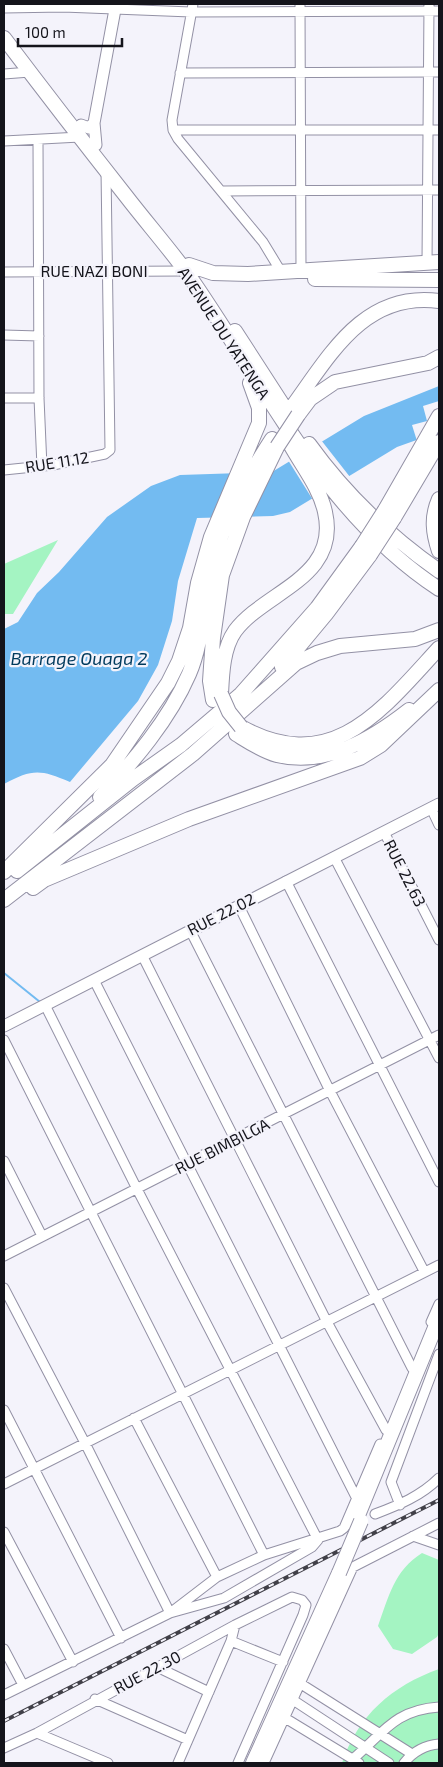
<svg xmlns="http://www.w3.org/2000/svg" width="443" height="1767" viewBox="0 0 443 1767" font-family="'Exo 2',sans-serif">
<rect width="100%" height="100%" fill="#f4f3fb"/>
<path fill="#a4f4c2" d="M58,540L13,614H4V564Z
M422,1553L439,1560V1633L437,1637L412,1654L393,1649L378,1626C389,1596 394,1571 422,1553Z
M439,1669V1763H342C358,1715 392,1686 439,1669Z"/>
<path fill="#73bbf1" d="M439,386V432L397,447L290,512L273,516L197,518L178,581L172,621L158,665L138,701L70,782C40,769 32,769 4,784V629L18,622L37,593L59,572L107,517L151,486L180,475L272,472L364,416Z"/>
<path fill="#f4f3fb" d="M439,401V434L417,441L412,425L427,421L423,406Z
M321,440L350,477L313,500L288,460Z"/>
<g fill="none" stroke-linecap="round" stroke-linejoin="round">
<path stroke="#73bbf1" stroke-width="2" d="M4,973L40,1002"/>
<defs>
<path id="street" d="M193,4L172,120L173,130L178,139L263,242L280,270
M300,4L301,271
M4,8L63,7L191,12L439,11
M180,73L439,72
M4,74L30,72
M173,130H439
M38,140L39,398L42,467
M4,141L80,137
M222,191L439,190
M427,264L429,4
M4,272L185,271
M4,335L39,336
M4,398H39
M4,470L53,465L105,454L110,450L106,170
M431,808L439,825
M384,832L439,940
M334,857L439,1058
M286,881L439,1182
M239,906L330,1091L424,1271
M190,930L412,1368
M142,955L327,1322L386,1430
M94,980L357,1499
M4,1040L264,1555
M4,1161L42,1236
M4,1256L439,1035
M4,1288L85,1443L170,1613L224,1598L312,1547L318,1540L137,1189L45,1005
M431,1322L439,1304
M4,1410L121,1638
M134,1418L217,1577
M4,1484L439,1265
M400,1505L391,1482L439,1354
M375,1514C399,1505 421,1496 439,1478
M4,1532L73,1662
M413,1536L439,1545
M231,1641L283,1662
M4,1649L23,1685
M157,1667L209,1692
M301,1684L412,1754
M4,1695L170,1613L217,1577L264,1555L340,1531L344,1528L380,1444
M95,1699L188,1740
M293,1700L389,1763
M285,1718L359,1763
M37,1733L108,1763
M4,1748L37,1733L235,1625L292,1597L302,1600L306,1605L303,1615L238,1763
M353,1759C384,1732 395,1710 439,1707
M178,1763L231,1641L235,1625
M264,1763L353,1567L439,1523
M404,1763C413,1752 425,1745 439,1744"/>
<path id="secondary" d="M81,125L89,128L94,123
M96,145L94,123L116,4
M4,1026L439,804"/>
<path id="primary" d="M4,38C44,91 85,144 126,196C146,222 168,247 187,273C265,384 323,513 439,589
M189,265L213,273L248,274L439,262
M315,279L439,280
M235,331L290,416
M292,407C330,355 364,291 439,301
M298,415L310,399L335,382L428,363L439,357
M309,444C345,494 389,536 439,571
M439,499C431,517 433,533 439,551
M385,510L439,416
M394,518L439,442
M282,667L326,614L370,555
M221,694C222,673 223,648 235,631C265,591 340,578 325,512C320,488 302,466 290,444
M213,700L210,681L213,638L222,575L243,517L277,447
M241,727C332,777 382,710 439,648
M236,734C249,742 262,751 277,755C326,767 372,739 409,710
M100,797C134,761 169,720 189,674C204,639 203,598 213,562C224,518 248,476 272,439
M17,871L133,779L181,745L241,694L317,608L362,546
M4,872L112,765L168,683L179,661L190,628L198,583L211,537L259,423V408L250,383
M33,888L44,880L189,819L360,758L381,745L439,690
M4,900L193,754L296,663L317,653L340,646L415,639L439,630
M354,1525L439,1318
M253,1763L339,1573"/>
</defs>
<use href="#street" stroke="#9391a5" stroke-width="11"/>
<use href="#secondary" stroke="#9391a5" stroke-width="13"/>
<use href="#primary" stroke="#9391a5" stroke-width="16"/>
<use href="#street" stroke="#fff" stroke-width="9"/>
<use href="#secondary" stroke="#fff" stroke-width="11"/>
<use href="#primary" stroke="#fff" stroke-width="14"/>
<defs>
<path id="rail" d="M4,1721L439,1500"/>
</defs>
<use href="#rail" stroke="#414048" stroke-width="4"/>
<use href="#rail" stroke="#f4f3fb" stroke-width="2" stroke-dasharray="5.5" stroke-linecap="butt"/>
<defs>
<path id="primary-bridge" d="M277,447L298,415
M362,546L385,510
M370,555L394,518
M221,694L229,712L241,727
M339,1573L361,1521"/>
</defs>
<use href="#primary-bridge" stroke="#9391a5" stroke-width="16" stroke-linecap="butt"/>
<use href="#primary-bridge" stroke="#fff" stroke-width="14"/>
</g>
<g text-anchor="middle" stroke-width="4.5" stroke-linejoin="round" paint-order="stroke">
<g font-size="16" fill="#14141b" stroke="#f4f3fb">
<text x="94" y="277">RUE NAZI BONI</text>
<text transform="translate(224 333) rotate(57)" y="6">AVENUE DU YATENGA</text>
<text transform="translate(57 462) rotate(-9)" y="6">RUE 11.12</text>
<text transform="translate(405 873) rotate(63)" y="6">RUE 22.63</text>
<text transform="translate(221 914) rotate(-27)" y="6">RUE 22.02</text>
<text transform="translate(222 1146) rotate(-27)" y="6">RUE BIMBILGA</text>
<text transform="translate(147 1672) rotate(-28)" y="6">RUE 22.30</text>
</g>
<g font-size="18" font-style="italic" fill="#003a5d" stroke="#f4f3fb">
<text x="79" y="665">Barrage Ouaga 2</text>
</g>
</g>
<rect width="443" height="1767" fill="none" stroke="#14141b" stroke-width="10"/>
<path d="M18 38v8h104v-8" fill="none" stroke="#14141b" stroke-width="2.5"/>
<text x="25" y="38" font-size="15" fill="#14141b" stroke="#f4f3fb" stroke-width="4" paint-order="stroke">100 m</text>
</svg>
